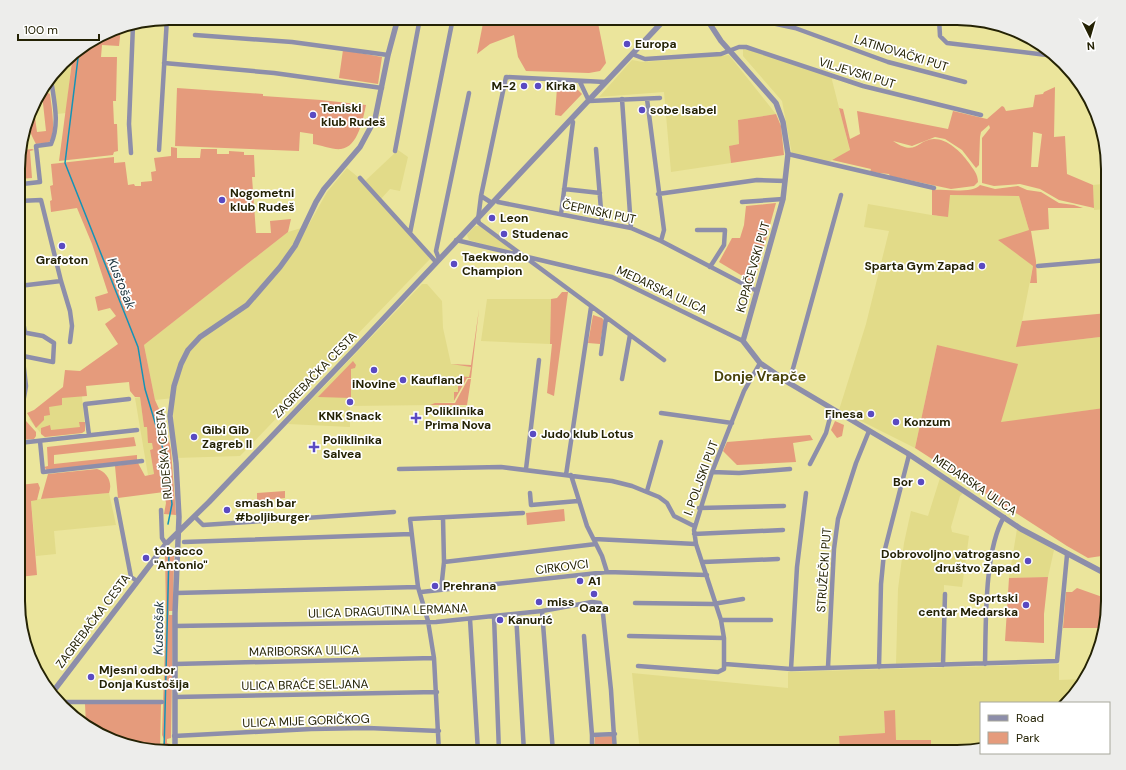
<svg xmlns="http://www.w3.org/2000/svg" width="1126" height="770" viewBox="0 0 1126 770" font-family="'DM Sans',sans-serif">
<rect width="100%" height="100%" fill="#ebe59c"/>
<path fill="#e2db89" d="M743,48L833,76L832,80L850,151L828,162L792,154L782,101L743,56Z
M729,55L776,114L738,120L739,144L730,146L731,163L671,172L664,92L599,97L632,60L643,62Z
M72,57L66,113L57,114L53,77L68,58Z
M1102,140L1108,159V209L1094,210L1093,185L1102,184Z
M398,150L408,157L400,191L390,189L380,200L430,259L240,456L175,458L173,411L174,398L155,400L144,345L288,232L308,226L327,192L347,168L364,182Z
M949,195L1019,196L1029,230L1033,266L1017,347L1100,337L1101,328L1108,327V428L1104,408L1001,423L937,345L915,448L839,410L866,324L889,231L864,227L868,204L937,216Z
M475,226H480L514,251L512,253L469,240L467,235Z
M422,284H427L442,301L443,328L451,364L471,366L469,377H458V392L454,393V402L436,403V405L348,406L350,407V427L288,424Z
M487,299H551L550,344L481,341Z
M74,385L82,396L85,431L82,433L45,437L43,436L29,419Z
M140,397L144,427H147L149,443L152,442L153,449L150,450L154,474L148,475L135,398Z
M940,478L963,493L960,496L951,527L952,532L969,536L962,587L944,585V661L896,664L898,589L904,543L911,511L928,516Z
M109,493L116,525L54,531L56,554L36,556L31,500Z
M1017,529L1054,550L1048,577L1009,578Z
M1059,664V680L1084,679L1077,693L1064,703H981V746L957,752H895L884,711L885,733L839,736L840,752H640L632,673L788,688V672Z"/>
<path fill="#e59b7c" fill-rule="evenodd" d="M484,18H597L606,63L600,71L589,73L526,71L518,57L514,35L490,44L477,54Z
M121,28L119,46L102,45L101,57H117L116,101H113L114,124H117L118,151L114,152L113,155L59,161L73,54L111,29Z
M343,50L382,57L378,84L339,78Z
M1055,87L1054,137L1065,136L1067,174L1093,185L1094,208L1059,200L1040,189L1020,184L994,186L982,183V138L990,128L989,125L981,132L980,137L979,165L976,168L962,150L945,139L935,137L912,146L893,141C917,157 916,140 934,139C948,139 961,152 969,163C973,169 978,174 978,182L974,186L951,189L890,176L889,174L870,172L871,169L832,160L850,150L839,108L843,109L850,139L860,134L857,111L948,129L953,111L987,119L1002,106L1004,107L1006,111L1033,107L1035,95L1043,94L1044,92ZM1033,132L1042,134L1038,167H1031Z
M177,88L263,94V96L321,100L366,105C363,119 358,147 341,149C333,150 321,145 313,144V134L300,132L299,151L175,146Z
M557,88L578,90L582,94L561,116L555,115Z
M48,93L50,94C51,103 57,136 49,142C46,144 40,143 36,144C26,126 28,122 33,103L37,132L46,131L42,94Z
M776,114L781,126L784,155L731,163L729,146L739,144L738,120Z
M171,147L177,148V158H200L201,149H217V154H229V151L244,152V155H254L255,177H252L256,233H271L270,221L291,219L288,232L144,345L155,400L165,422L171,450L176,515L164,514L166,503L164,492L118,498L115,466L138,463L145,476L154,474L150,450L153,449L152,443H148L147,427H144L140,397H135L130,391L129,382L86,386L87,396L62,398V405L49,407L50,415L44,416V420L36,428L27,413L34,410L63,387L65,370L80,371L118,344L105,324L116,316L110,308L98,311L95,297L108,293L92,244L77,208L51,212L50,201L52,200L50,186L53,185L51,164L114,157V163L125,162L128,185L134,184L135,186H141V182L152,181L151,172L156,171L154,158L171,156Z
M32,149L34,150L30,151L32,178L19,179V153L24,150Z
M980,185L995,189L1018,186L1027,190L1041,192L1059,203L1074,205L1083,208H1048L1049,229L1031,231L1036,261L1037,283H1030L1033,266L998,240L1029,230L1019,196L950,195L948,217L932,215V190C942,189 973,194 980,185Z
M776,203L754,283L719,262L732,238H740L744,225L746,206Z
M562,292H568L554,396L547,393L552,344H550L551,299L557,298Z
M479,309L471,378H467L454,401V392H458V376L469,377L471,367L451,364L471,365Z
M1108,313V327L1101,328L1100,337L1016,347L1022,321Z
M593,315L602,318L604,321L600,344L588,343Z
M937,345L1018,364L1001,422L1104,408L1108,428V555L1088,558L1067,546L915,448Z
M353,361L356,365L355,368L351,369V398L318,397Z
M468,379H471L467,405H430L435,403H455Z
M26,421L36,432V436L34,439L19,440V426Z
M835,421L844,425L842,436L837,438L831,430Z
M79,422H85V431L82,433L45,437L41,434V428L50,425L51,430L80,427Z
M810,435L813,440L793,443L796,462L737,465L723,451L727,442Z
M134,437L136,446L54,455V464L137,455V460L47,470L44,467L48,466L47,447Z
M19,451H22L25,479H19Z
M97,469C107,472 113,482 109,493L41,499L48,474Z
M38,483L40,488L37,500L31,501L37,575L19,577V560H22L21,554H19V485Z
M285,491V498L257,501V493Z
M564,509L565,521L527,525L526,513Z
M165,553H172L174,556L173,611H169V615H173L171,738L167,739V743L171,744V752H162L164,739L162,735L166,614Z
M1048,577L1044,614V643L1005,641L1009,578Z
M1077,588L1108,599L1104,628H1063L1066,592H1072Z
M85,704H161L160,752L120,744L86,725Z
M895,710L896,740H931V752H840L839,736L885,733L884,711Z
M612,736L613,750L594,751L595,737Z"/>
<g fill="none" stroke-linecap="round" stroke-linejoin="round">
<path stroke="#1393b7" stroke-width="1.5" d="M79,50L65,163L138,347L145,389L166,459L172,504L168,524
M164,752L169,552"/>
<path stroke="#8d8eaa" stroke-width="4.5" d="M363,18L397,22
M716,18L758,20L795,28L888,62L965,82
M939,18L940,36L947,43L1055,56
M195,35L292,42L388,55
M632,54L645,59L690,56L721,54L739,47H746L863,86L981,115
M164,63L274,73L382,88
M580,82L589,101L660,98
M622,99L631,228
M647,99L664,230L661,241
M596,149L602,222
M159,150L167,18
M395,151L420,18
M131,153L129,124L133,25
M788,154L934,188
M360,178L436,262
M19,186L22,184L40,182L36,146L51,144C60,124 54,101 51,79
M564,189L600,193
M658,194L757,180L785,181
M481,196L506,77L605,82
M496,199L498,202L631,228L661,241L757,291
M19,201L41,200L61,281L70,311L72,326L70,342
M742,202L783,199
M492,203L481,196L478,220L479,223L664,360
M561,214L573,122
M697,230H725L724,245L710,267
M410,233L453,18
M456,240L612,277L743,341
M439,259L436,251L469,93
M1038,266L1108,260
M19,286L61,281
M19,298L25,333
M601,354L606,318
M23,356L53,362L54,343L43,336L27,333
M622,379L630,335
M789,383L841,195
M19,403H23L26,386L20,334
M661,413L732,423
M89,435L85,404L129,399
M40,441L43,472L142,461
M19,443L137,430
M810,464L826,433L832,410
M399,469L501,467L612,481L632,486L659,497L667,503L674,516L694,526
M526,469L539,360
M712,472L739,473L790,469
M566,475L591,307
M571,475L587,526L602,556L607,572
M647,491L661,442
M530,493L531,505L578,501
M116,499L131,577L137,581
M699,508L784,506
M161,510L162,538L166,544
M195,517L203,525L394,512
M694,534L783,530
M594,539L696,544
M184,542L411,534
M444,562L596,544
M703,562L778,559
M441,590L444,562L443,518
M421,592L607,572L707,575
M176,593L418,587
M635,603L713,604L743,599
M542,611L553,752
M516,614L524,752
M494,616L499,752
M470,619L478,752
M721,620H771
M175,626L436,622L542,611L592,602L600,603L603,614L611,690L615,752
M584,636L592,735L615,734
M629,636L724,638
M175,664L434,658
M725,664L791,669L1057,661L1067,555
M985,664C986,625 984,550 1004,517
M943,665L945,594
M638,666L718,672L724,669V638L721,620L696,544L694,530L712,472L744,391L760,363
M828,667L834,549L838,519L856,463L869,431
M879,667L881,584L884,553L909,455
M791,669L797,567L806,493
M175,697L437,692
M60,702H162
M592,735V752
M174,736L311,729L368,728L439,731
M439,752L434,658L428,621L418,587L410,519L523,513"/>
<path stroke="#8d8eaa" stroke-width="5.5" d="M706,18L721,41L776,103L783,122L788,154L783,199L743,341L760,363L789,383L907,453L1021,529L1108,575
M52,693L166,544L209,502L357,347L666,18
M175,752V613L179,517L176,463L170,416L174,386L181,364L188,350L200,337L247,305L280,267L295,246L316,202L324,189L360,147L375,119L388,55L398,18"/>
</g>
<g fill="#5a4ac2" stroke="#fff" stroke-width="1.5">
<circle cx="627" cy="44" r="4"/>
<circle cx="524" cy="86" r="4"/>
<circle cx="538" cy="86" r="4"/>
<circle cx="642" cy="110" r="4"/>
<circle cx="313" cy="115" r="4"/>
<circle cx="222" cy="200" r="4"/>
<circle cx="492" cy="218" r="4"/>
<circle cx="504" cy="234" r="4"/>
<circle cx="62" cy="246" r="4"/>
<circle cx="454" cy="264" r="4"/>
<circle cx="982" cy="266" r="4"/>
<circle cx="374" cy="370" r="4"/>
<circle cx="403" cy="380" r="4"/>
<circle cx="350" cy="402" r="4"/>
<circle cx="871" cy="414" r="4"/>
<path d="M414 412h4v4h4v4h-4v4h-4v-4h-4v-4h4z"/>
<circle cx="896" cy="422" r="4"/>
<circle cx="533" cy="434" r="4"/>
<circle cx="194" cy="437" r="4"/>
<path d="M312 441h4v4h4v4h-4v4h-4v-4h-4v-4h4z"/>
<circle cx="921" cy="482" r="4"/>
<circle cx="227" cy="510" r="4"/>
<circle cx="146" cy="558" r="4"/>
<circle cx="1028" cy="561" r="4"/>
<circle cx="580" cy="581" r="4"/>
<circle cx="435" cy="586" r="4"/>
<circle cx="594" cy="594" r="4"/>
<circle cx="539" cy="602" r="4"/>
<circle cx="1026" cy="605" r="4"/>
<circle cx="500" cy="620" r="4"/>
<circle cx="91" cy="677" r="4"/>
</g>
<g text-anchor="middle" stroke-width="3.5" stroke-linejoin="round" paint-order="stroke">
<g font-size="12" font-weight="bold" fill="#242204" stroke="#fff" text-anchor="start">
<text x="635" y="48">Europa</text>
<text x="516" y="90" text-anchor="end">M-2</text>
<text x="546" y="90">Kirka</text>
<text x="321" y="112">Teniski<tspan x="321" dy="14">klub Rudeš</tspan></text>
<text x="650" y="114">sobe Isabel</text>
<text x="230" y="197">Nogometni<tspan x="230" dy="14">klub Rudeš</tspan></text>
<text x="500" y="222">Leon</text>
<text x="512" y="238">Studenac</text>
<text x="462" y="261">Taekwondo<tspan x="462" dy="14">Champion</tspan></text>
<text x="62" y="264" text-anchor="middle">Grafoton</text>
<text x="974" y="270" text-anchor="end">Sparta Gym Zapad</text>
<text x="411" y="384">Kaufland</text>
<text x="374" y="388" text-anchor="middle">iNovine</text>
<text x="425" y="415">Poliklinika<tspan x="425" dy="14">Prima Nova</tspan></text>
<text x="863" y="418" text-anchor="end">Finesa</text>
<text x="350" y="420" text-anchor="middle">KNK Snack</text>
<text x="904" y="426">Konzum</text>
<text x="202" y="434">Gibi Gib<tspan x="202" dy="14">Zagreb II</tspan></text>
<text x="541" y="438">Judo klub Lotus</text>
<text x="323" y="444">Poliklinika<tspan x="323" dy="14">Salvea</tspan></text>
<text x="913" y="486" text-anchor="end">Bor</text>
<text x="235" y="507">smash bar<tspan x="235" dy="14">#boljiburger</tspan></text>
<text x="154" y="555">tobacco<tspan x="154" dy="14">"Antonio"</tspan></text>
<text x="1020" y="558" text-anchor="end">Dobrovoljno vatrogasno<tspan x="1020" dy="14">društvo Zapad</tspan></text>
<text x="588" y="585">A1</text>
<text x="443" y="590">Prehrana</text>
<text x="1018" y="602" text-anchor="end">Sportski<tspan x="1018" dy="14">centar Medarska</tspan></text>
<text x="547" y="606">miss</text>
<text x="594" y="612" text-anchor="middle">Oaza</text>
<text x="508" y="624">Kanurić</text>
<text x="99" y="674">Mjesni odbor<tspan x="99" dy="14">Donja Kustošija</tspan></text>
</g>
<g font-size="12" fill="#242204" stroke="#fff">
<text transform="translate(901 53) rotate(17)" y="4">LATINOVAČKI PUT</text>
<text transform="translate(857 73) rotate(17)" y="4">VILJEVSKI PUT</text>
<text transform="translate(599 212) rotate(12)" y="4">ČEPINSKI PUT</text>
<text transform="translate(753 267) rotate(-74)" y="4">KOPAČEVSKI PUT</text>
<text transform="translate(662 290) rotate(25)" y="4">MEDARSKA ULICA</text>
<text transform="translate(315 375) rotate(-46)" y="4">ZAGREBAČKA CESTA</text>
<text transform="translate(164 454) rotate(-95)" y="4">RUDEŠKA CESTA</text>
<text transform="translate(701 478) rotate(-70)" y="4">I. POLJSKI PUT</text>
<text transform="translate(975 485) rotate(34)" y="4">MEDARSKA ULICA</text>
<text transform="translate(562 567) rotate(-7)" y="4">CIRKOVCI</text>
<text transform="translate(824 570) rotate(-86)" y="4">STRUŽEČKI PUT</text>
<text transform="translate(388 611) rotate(-2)" y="4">ULICA DRAGUTINA LERMANA</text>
<text transform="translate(93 621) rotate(-53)" y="4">ZAGREBAČKA CESTA</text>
<text transform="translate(304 651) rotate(-1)" y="4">MARIBORSKA ULICA</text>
<text transform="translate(305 685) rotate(-1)" y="4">ULICA BRAĆE SELJANA</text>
<text transform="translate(306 721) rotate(-2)" y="4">ULICA MIJE GORIČKOG</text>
</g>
<g font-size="13" font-style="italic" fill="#213942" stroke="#fff">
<text transform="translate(122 283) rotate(68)" y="5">Kustošak</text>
<text transform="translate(158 628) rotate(-89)" y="5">Kustošak</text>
</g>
<g font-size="14" font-weight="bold" fill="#494309" stroke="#fff">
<text x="760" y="381">Donje Vrapče</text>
</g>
</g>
<path d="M0 0H1126V770H0ZM169 25H957A144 144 0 0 1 1101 169V601A144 144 0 0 1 957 745H169A144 144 0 0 1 25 601V169A144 144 0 0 1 169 25Z" fill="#ededeb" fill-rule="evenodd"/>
<path fill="none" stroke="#242204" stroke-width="2" d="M169 25H957A144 144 0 0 1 1101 169V601A144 144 0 0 1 957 745H169A144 144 0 0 1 25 601V169A144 144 0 0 1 169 25Z"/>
<rect x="980" y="702" width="130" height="52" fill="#ffffff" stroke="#a7a79b"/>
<rect x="988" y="715" width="20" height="6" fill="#8d8eaa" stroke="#a7a79b"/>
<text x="1016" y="722" font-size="12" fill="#242204">Road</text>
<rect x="988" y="732" width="20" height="12" fill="#e59b7c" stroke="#a7a79b"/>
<text x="1016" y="742" font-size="12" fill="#242204">Park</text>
<g transform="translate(1090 36) rotate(175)" stroke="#ffffff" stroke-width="3" paint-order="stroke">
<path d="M0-3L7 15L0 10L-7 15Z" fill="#242204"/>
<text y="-6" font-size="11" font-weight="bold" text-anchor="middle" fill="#242204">N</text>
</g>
<path d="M18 34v6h81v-6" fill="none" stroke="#242204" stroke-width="2"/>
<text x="24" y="34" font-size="12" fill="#242204" stroke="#ffffff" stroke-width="3" paint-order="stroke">100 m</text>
</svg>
